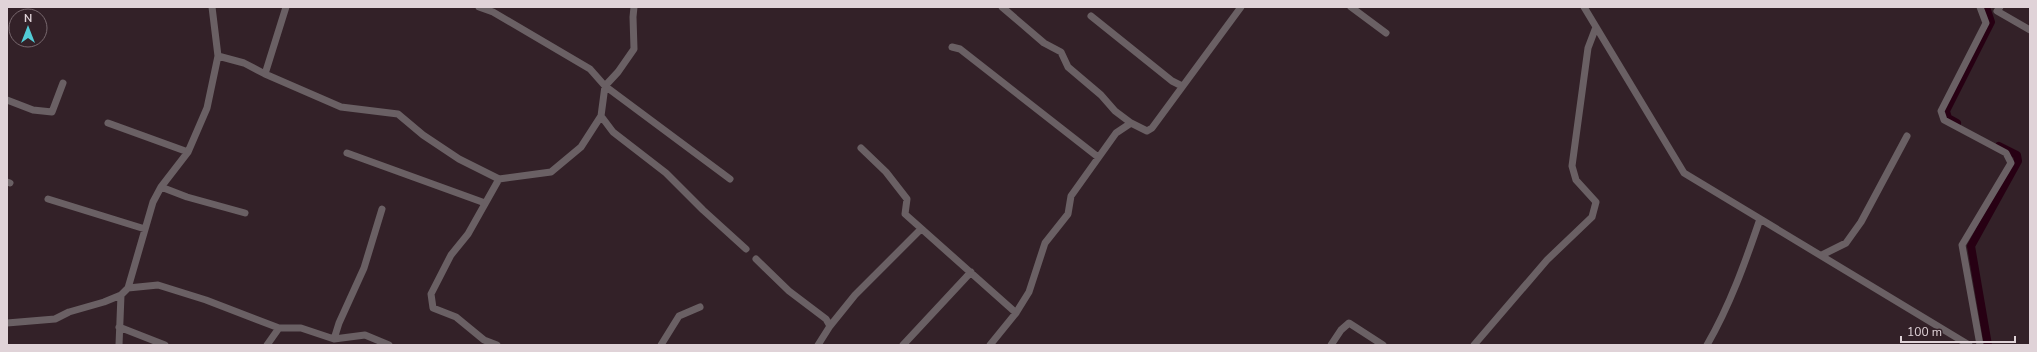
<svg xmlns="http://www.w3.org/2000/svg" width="2037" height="352" viewBox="0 0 2037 352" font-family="'Nunito Sans',sans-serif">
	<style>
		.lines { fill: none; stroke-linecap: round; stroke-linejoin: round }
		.canal { stroke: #270013; stroke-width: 8 }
		.minor { stroke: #6a6064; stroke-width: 7 }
	</style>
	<rect width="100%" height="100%" fill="#332128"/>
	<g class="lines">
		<path class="canal" d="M 1957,123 L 1948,118 L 1946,111 L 1991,22 L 1986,7
			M 1988,345 L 1971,246 L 2018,161 L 2017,155 L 1999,146"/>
		<path class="minor" d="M 212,7 L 218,56
			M 479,7 L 493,12 L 590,69 L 605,86 L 730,179
			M 1002,7 L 1044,43 L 1061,52 L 1068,67 L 1101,95 L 1115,111 L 1131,123
			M 1351,7 L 1386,33
			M 1584,7 L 1684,173 L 1969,345
			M 2000,7 L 1997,11 L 2030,30
			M 1091,16 L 1172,81 L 1182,86
			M 952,47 L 960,49 L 1098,157
			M 265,74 L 341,107 L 398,114 L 423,135 L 459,159 L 499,179
			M 7,100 L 33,110 L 52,112 L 63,83
			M 601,116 L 613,132 L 666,173 L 703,210 L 746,249
			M 108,123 L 188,152
			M 861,148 L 886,172 L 907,199 L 905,214 L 1016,313
			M 347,153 L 485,203
			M 7,182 L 10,183
			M 161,187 L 187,197 L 245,213
			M 48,199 L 145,229
			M 1822,255 L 1846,243 L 1861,222 L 1907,136
			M 756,259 L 789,291 L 826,319 L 830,326 L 818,345
			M 128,288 L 158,285 L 206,300 L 279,328 L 301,328 L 334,339 L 365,335 L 389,345
			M 7,323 L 55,319 L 69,312 L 104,302 L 121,295 L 128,288 L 153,202 L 161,187 L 188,152 L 207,108 L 218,56 L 244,63 L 265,74 L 286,7
			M 830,326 L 855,295 L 921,229
			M 119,327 L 165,345
			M 334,339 L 339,323 L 364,268 L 382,209
			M 119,345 L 121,295
			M 267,345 L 279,328
			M 497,345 L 484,340 L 456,317 L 433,308 L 431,294 L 451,255 L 468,234 L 499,179 L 551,172 L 581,147 L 601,116 L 605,86 L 618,72 L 634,49 L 633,17 L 634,7
			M 661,345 L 679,316 L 700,307
			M 903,345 L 971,272
			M 990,345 L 1016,313 L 1029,292 L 1045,243 L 1068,214 L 1071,196 L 1116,133 L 1131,123 L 1147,131 L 1152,128 L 1241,7
			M 1331,345 L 1341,330 L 1349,323 L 1383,345
			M 1474,345 L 1547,260 L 1592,217 L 1596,202 L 1576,180 L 1572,166 L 1588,48 L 1596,27
			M 1707,345 C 1730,305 1745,263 1760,219
			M 1980,345 L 1962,245 L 2011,163 L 2006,153 L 1944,120 L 1941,111 L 1986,23 L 1980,7"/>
	</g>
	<rect width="2037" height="352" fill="none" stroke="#e0d3d8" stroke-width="16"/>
	<g transform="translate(28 28)"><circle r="19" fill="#332128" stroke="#78686e"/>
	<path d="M0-3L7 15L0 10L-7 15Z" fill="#52ccd6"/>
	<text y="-6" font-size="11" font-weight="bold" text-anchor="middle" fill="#e0d3d8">N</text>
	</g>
	<path d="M1901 336v6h114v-6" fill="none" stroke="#e0d3d8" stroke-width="2"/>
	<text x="1907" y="336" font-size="12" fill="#e0d3d8" stroke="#332128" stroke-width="3" paint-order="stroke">100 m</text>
</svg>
